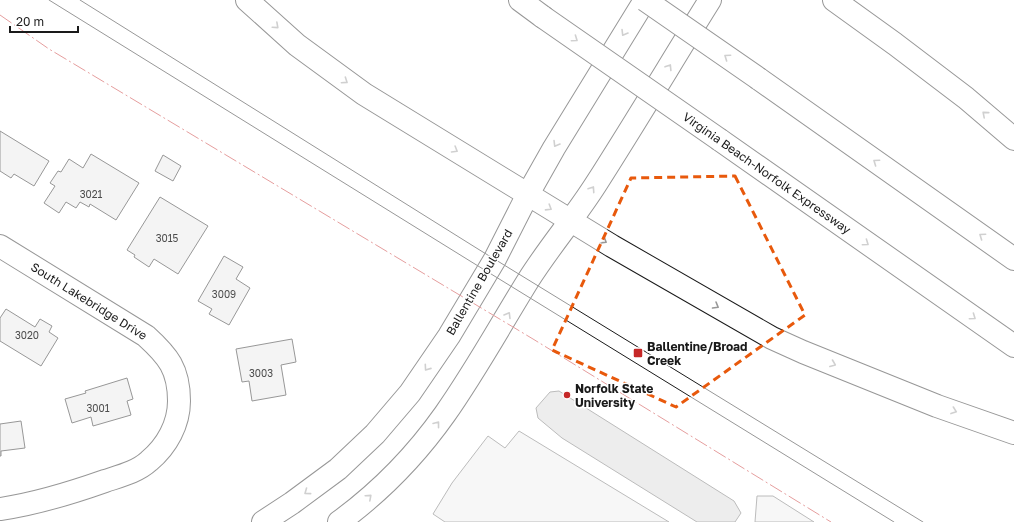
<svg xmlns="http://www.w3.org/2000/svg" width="1014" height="522" viewBox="0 0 1014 522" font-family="'Golos Text',sans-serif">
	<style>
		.built { fill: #ededed; stroke: #6a6a6a }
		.water { fill: #d7d7d7; stroke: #6a6a6a }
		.building { fill: #e6e6e6; stroke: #1a1a1a }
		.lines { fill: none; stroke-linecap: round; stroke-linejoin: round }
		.minor-casing { stroke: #1a1a1a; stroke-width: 24 }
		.major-casing { stroke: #1a1a1a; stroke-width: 24 }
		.highway-casing { stroke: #1a1a1a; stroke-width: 24 }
		.minor { stroke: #fff; stroke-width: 22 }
		.major { stroke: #fff; stroke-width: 22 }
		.highway { stroke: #fff; stroke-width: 22 }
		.tram { stroke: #1a1a1a; stroke-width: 1 }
		.highway-bridge-casing { stroke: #1a1a1a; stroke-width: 24; stroke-linecap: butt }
		.highway-bridge { stroke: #fff; stroke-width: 22 }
		.power { stroke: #c62828; stroke-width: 1; stroke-dasharray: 14 3 2 3; stroke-linecap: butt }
		.oneway { stroke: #989898 }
		.marked { fill: none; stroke: #e8590c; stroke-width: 3; stroke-dasharray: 8 5; stroke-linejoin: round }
		.poi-dot { fill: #c62828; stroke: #fff; stroke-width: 1.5 }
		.labels { text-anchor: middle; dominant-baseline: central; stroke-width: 3; stroke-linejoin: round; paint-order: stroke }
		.number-label { font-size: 10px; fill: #4d4d4d }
		.street-label { font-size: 12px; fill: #1a1a1a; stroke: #fff }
		.poi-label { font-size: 12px; font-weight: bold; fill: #1a1a1a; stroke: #fff; text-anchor: start }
	</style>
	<rect width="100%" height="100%" fill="#fff"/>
	<path class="built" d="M 519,431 L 669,522 L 445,522 L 433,514 L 452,483 L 488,436 L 505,448 Z
		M 757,496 L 773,496 L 814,522 L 755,522 Z"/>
	<path class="water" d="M 559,391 L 734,501 L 741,513 L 735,522 L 697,522 L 562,438 L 538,418 L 536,408 L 550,392 Z"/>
	<path class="building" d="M 0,131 L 49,161 L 34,186 L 14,174 L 11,178 L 0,171 Z
		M 91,154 L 139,183 L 116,220 L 90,204 L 89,207 L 80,202 L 76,208 L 66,202 L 59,213 L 44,203 L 55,186 L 50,183 L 58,171 L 61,172 L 69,159 L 83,168 Z
		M 163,155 L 181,166 L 173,181 L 155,171 Z
		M 160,197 L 208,226 L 178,274 L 154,259 L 149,267 L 134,257 L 135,255 L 127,250 Z
		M 224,256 L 243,267 L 236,279 L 250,288 L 229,325 L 209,314 L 212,309 L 198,301 Z
		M 6,309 L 35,327 L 40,319 L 52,326 L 49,332 L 58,338 L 41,366 L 0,341 L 0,318 Z
		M 292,339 L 296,362 L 281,365 L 286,395 L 252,401 L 249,381 L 242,382 L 236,349 Z
		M 127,378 L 133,399 L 127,401 L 131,415 L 93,426 L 91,417 L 72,423 L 65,399 L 86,393 L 85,391 Z
		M 21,421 L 25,448 L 1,451 L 1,456 L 0,456 L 0,424 Z"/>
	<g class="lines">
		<g class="minor-casing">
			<path id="minor" d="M 0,246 L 146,336 C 168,356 179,369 179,401 C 179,424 167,446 149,461 C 137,472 120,476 105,481 C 71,493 36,504 0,509"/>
		</g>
		<g class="major-casing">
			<path id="major" d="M 263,522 L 292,503 L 338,469 L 375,434 L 410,393 L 449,336 L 495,259 L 528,194 L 554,148 L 645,0
				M 339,522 C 380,492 416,455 445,414 C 476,370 501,324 529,279 C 550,246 575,217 596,184 C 635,123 672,61 710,0"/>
		</g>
		<g class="highway-casing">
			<path id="highway" d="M 247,0 L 297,45 L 364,94 L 612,246 L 772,338 L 803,352 L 937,406 L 1014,433
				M 520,0 L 543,17
				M 834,0 L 895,44 L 966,98 L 1014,139
				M 759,79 L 1014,259
				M 720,140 L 1014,346"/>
		</g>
		<use href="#minor" class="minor"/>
		<use href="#major" class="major"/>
		<use href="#highway" class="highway"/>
		<path class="tram" d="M 49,0 L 470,261 L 894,522
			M 80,0 L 478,249 L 923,522"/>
		<g class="highway-bridge-casing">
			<path id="highway-bridge" d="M 645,0 L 759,79
				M 543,17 L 720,140"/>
		</g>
		<use href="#highway-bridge" class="highway-bridge"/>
		<path class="power" d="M 0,15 L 49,49 L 533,339 L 831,522"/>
	</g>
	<defs><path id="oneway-chevron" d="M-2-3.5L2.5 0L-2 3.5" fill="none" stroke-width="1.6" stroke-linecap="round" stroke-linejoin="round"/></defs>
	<g class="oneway">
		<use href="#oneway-chevron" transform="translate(276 26) rotate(42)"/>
		<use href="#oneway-chevron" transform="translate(624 33) rotate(121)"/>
		<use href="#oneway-chevron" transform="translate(575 39) rotate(35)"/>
		<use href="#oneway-chevron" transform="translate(727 57) rotate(-145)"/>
		<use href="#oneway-chevron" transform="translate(669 67) rotate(-58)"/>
		<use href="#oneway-chevron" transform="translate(345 81) rotate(34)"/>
		<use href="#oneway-chevron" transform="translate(985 114) rotate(-139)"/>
		<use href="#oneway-chevron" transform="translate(556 144) rotate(121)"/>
		<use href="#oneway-chevron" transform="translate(455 150) rotate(31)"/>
		<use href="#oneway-chevron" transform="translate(876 162) rotate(-145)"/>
		<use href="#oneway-chevron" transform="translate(592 189) rotate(-56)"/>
		<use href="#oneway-chevron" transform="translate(549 208) rotate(32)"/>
		<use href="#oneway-chevron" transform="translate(982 236) rotate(-145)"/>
		<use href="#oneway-chevron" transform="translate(604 241) rotate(32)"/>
		<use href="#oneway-chevron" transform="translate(866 243) rotate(35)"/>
		<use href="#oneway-chevron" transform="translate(716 306) rotate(30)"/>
		<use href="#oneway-chevron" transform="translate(508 315) rotate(-59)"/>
		<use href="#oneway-chevron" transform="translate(973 317) rotate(35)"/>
		<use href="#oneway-chevron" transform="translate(833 364) rotate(22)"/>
		<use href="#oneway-chevron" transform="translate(427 368) rotate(125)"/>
		<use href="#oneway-chevron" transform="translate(954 411) rotate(20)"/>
		<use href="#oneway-chevron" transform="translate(437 424) rotate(-52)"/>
		<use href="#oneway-chevron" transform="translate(307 492) rotate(144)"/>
		<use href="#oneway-chevron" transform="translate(369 497) rotate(-42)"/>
	</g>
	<path d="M0 0H1014V522H0ZM 735,176 L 805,315 L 676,407 L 552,350 L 631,178 Z" fill="#fff" fill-opacity=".55" fill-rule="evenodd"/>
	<path class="marked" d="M 735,176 L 805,315 L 676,407 L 552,350 L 631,178 Z"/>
	<g class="poi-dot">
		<rect x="633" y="348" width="10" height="10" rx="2"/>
		<circle cx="567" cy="395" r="4"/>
	</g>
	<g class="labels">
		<g class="number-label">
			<text x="91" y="194">3021</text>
			<text x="167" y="238">3015</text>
			<text x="224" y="294">3009</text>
			<text x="27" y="335">3020</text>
			<text x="261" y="373">3003</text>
			<text x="98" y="408">3001</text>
		</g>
		<g class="street-label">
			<text transform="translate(767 173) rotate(35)">Virginia Beach-Norfolk Expressway</text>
			<text transform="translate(479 282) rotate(-60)">Ballentine Boulevard</text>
			<text transform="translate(89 301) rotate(32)">South Lakebridge Drive</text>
		</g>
		<g class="poi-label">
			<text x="647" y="346">Ballentine/Broad<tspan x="647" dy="14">Creek</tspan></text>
			<text x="575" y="388">Norfolk State<tspan x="575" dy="14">University</tspan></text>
		</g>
	</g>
	<path d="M10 26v6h68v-6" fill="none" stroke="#1a1a1a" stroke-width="2"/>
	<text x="16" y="26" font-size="12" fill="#1a1a1a" stroke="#ffffff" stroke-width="3" paint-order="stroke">20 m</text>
</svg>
